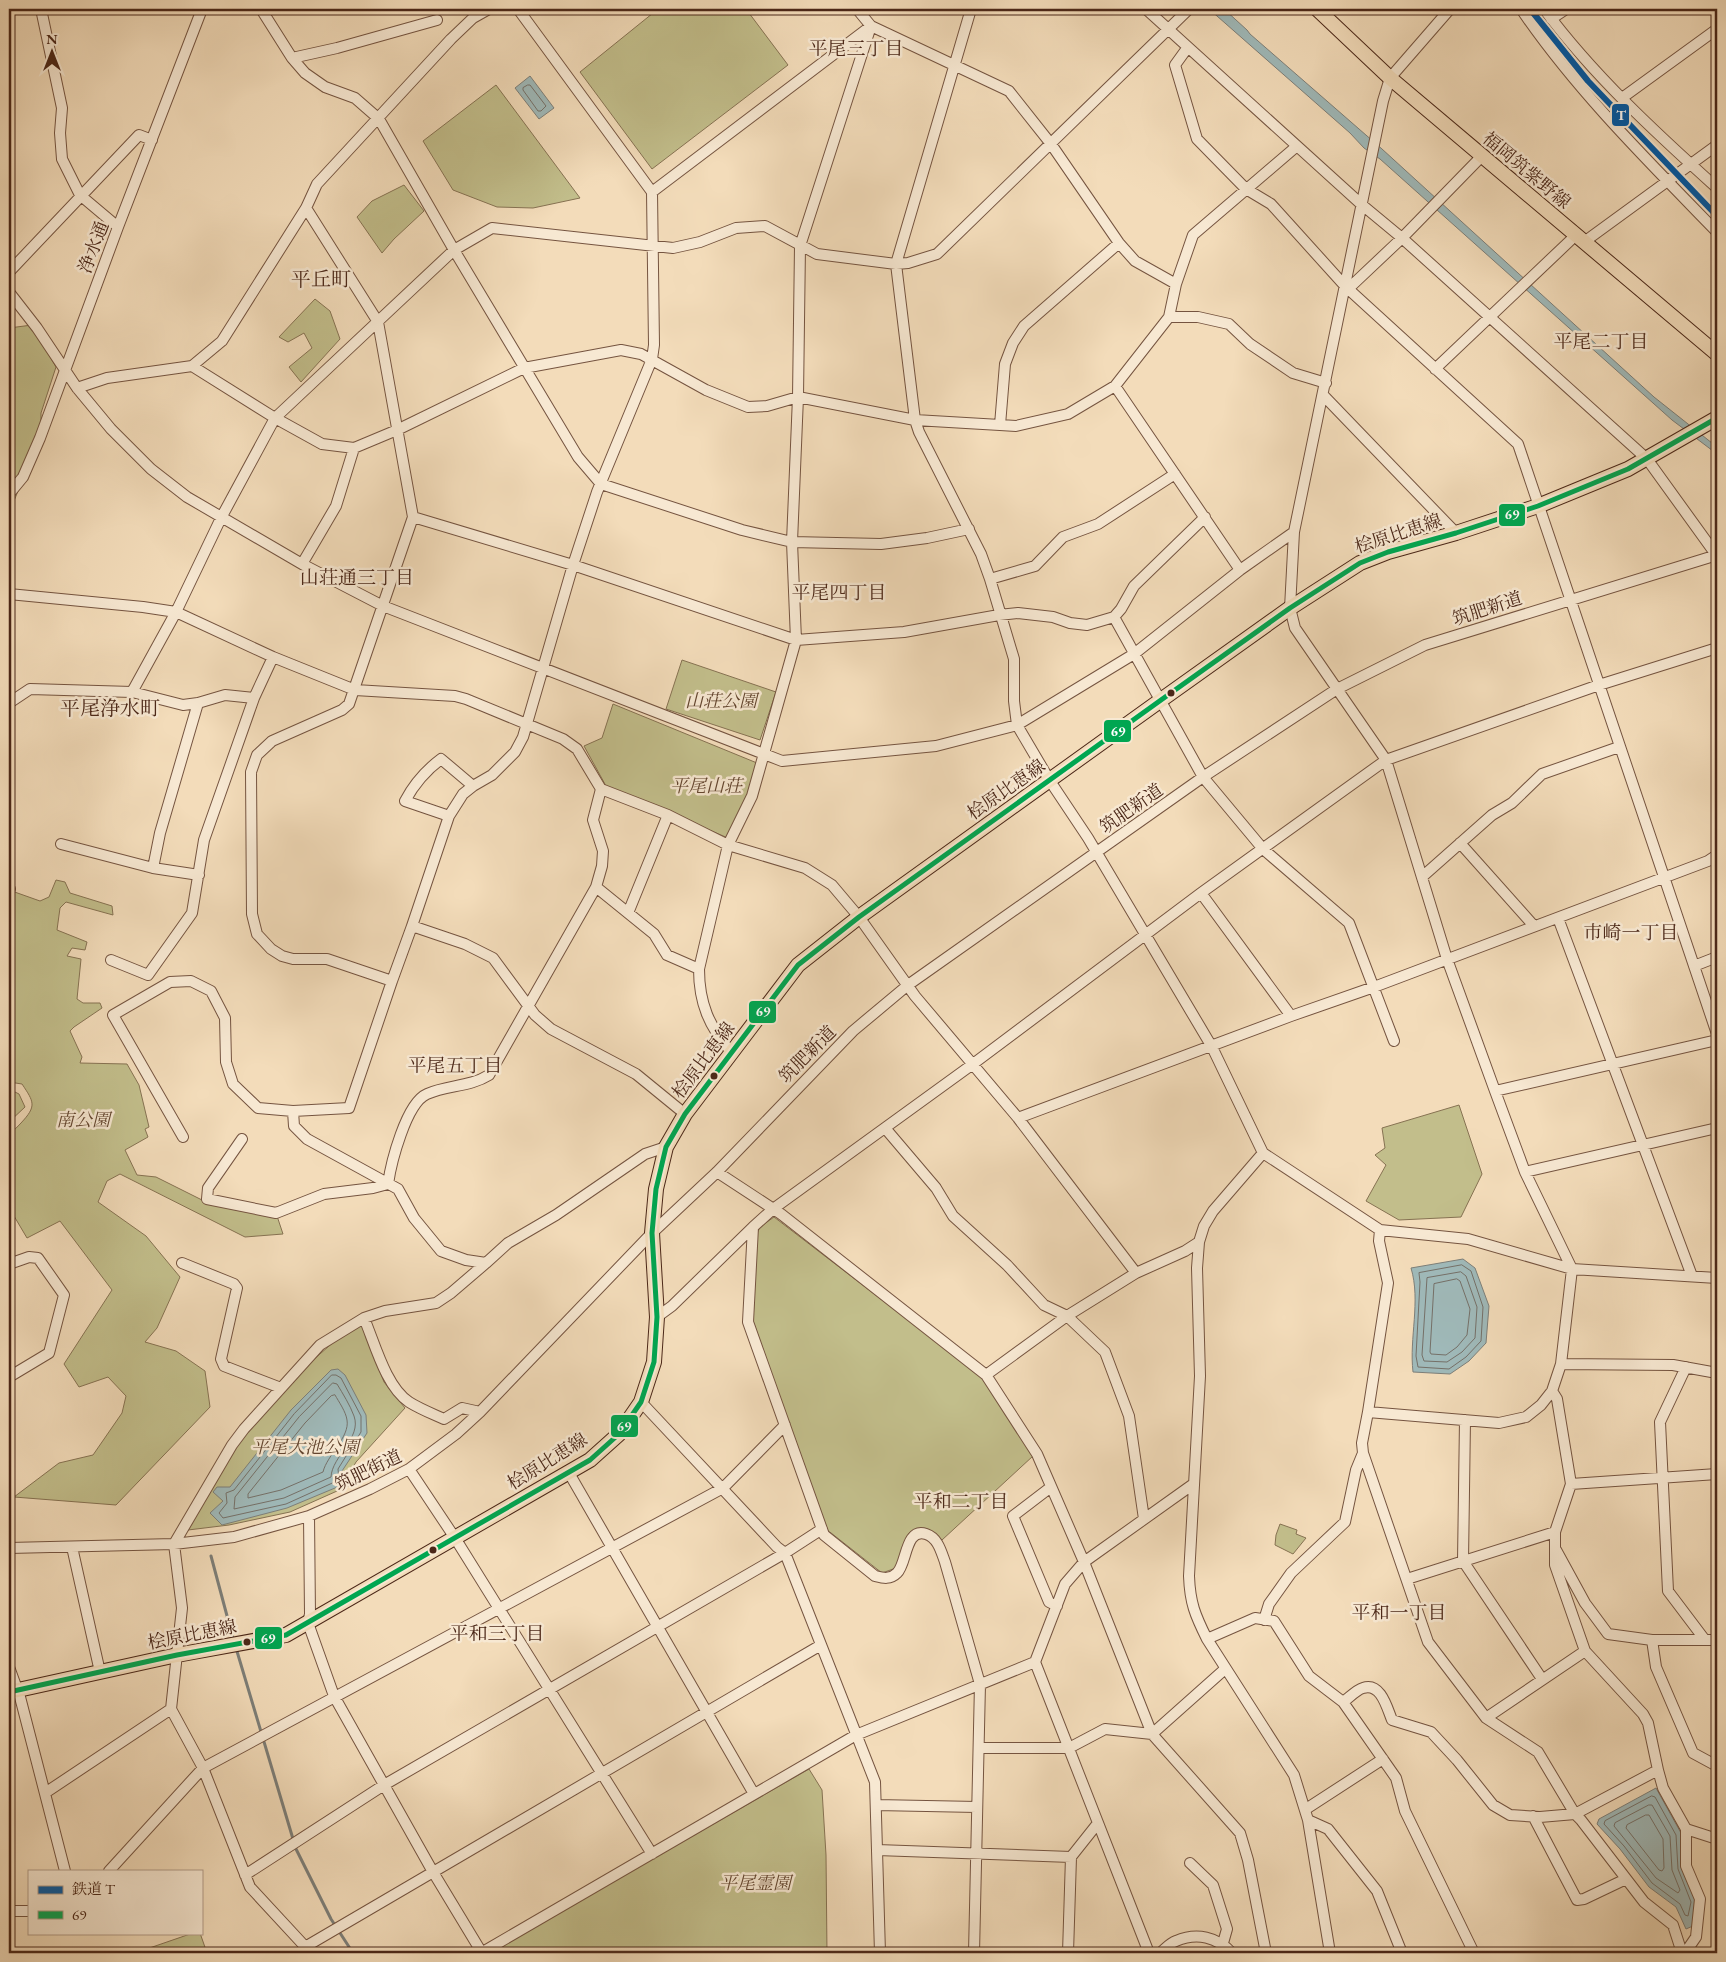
<svg xmlns="http://www.w3.org/2000/svg" width="1726" height="1962" viewBox="0 0 1726 1962" font-family="'EB Garamond','Noto Serif JP',serif">
	<style>
		.green { fill: #c2be8b; stroke: #867252 }
		.water { fill: #9fb9b9; stroke: #7d7f79 }
		.lines { fill: none; stroke-linecap: round; stroke-linejoin: round }
		.shore { stroke: #757068; stroke-width: 1 }
		.stream { stroke: #7d7f79; stroke-width: 3 }
		.minor-casing { stroke: #755440; stroke-width: 12 }
		.major-casing { stroke: #4b2718; stroke-width: 16 }
		.minor { stroke: #f7e8d2; stroke-width: 10 }
		.major { stroke: #f3dcba; stroke-width: 14 }
		.bus-1-casing { stroke: #f7e8d2; stroke-width: 9 }
		.bus-1 { stroke: #00a651; stroke-width: 5 }
		.rail-1-casing { stroke: #f7e8d2; stroke-width: 10 }
		.rail-1 { stroke: #0059a6; stroke-width: 6 }
		.bus-dot { fill: #4b2718; stroke: #f7e8d2; stroke-width: 2 }
		.labels { text-anchor: middle; dominant-baseline: central; stroke-width: 5; stroke-linejoin: round; paint-order: stroke }
		.street-label { font-size: 18px; fill: #4b2718; stroke: #f7e8d2 }
		.park-label { font-size: 18px; font-style: italic; fill: #63452f; stroke: #f7e8d2 }
		.neighbourhood-label { font-size: 19px; fill: #4b2718; stroke: #f7e8d2 }
		.quarter-label { font-size: 20px; fill: #4b2718; stroke: #f7e8d2 }
		.line-badge { stroke: #f7e8d2; stroke-width: 2 }
		.badge-label { font-size: 14px; text-anchor: middle; font-weight: bold; fill: #fff }
	</style>
	<rect width="100%" height="100%" fill="#f3dcba"/>
	<filter id="stains"><feTurbulence type="fractalNoise" baseFrequency=".004" numOctaves="4"/><feColorMatrix values="0 0 0 0 .2 0 0 0 0 .09 0 0 0 0 .02 0 0 0 .5 -.17"/></filter>
	<radialGradient id="worn" r=".72"><stop offset=".6" stop-color="#630" stop-opacity="0"/><stop offset="1" stop-color="#630" stop-opacity=".3"/></radialGradient>
	<path class="green" d="M 658,9 L 746,9 L 788,65 L 652,169 L 580,72 Z
		M 496,85 L 580,198 L 533,208 L 497,207 L 453,190 L 423,141 Z
		M 404,185 L 424,211 L 394,239 L 382,253 L 357,217 L 372,201 Z
		M 315,299 L 330,311 L 340,339 L 301,382 L 289,367 L 312,348 L 304,333 L 288,342 L 279,337 Z
		M 32,325 L 56,367 L 41,413 L 41,435 L 9,513 L 9,328 Z
		M 682,660 L 776,692 L 760,740 L 666,709 Z
		M 613,704 L 757,763 L 752,791 L 728,838 L 606,786 L 584,746 L 602,738 Z
		M 56,880 L 65,882 L 70,893 L 112,906 L 113,915 L 66,902 L 60,908 L 57,930 L 87,942 L 85,950 L 72,948 L 67,956 L 81,959 L 77,999 L 83,1003 L 100,1003 L 102,1008 L 74,1027 L 70,1031 L 82,1057 L 80,1063 L 127,1064 L 139,1085 L 149,1127 L 145,1129 L 148,1137 L 125,1150 L 137,1175 L 156,1177 L 206,1202 L 276,1213 L 283,1234 L 245,1237 L 120,1174 L 107,1181 L 98,1202 L 146,1236 L 180,1277 L 157,1328 L 145,1342 L 176,1351 L 205,1371 L 210,1407 L 116,1505 L 14,1497 L 59,1463 L 93,1455 L 122,1413 L 126,1396 L 108,1377 L 79,1387 L 64,1364 L 112,1290 L 60,1221 L 27,1238 L 14,1216 L 9,1216 L 9,1133 C 14,1131 17,1127 21,1123 C 37,1106 34,1102 22,1084 L 9,1082 L 9,890 L 40,901 L 49,897 Z
		M 9,1089 L 19,1094 L 25,1107 L 9,1122 Z
		M 1459,1105 L 1482,1174 L 1461,1217 L 1399,1220 L 1366,1201 L 1386,1165 L 1375,1155 L 1385,1148 L 1382,1128 Z
		M 774,1217 L 980,1375 L 1033,1456 L 942,1540 L 927,1529 L 909,1533 L 896,1568 L 882,1573 L 826,1529 L 753,1321 L 757,1233 L 760,1227 Z
		M 362,1324 L 384,1382 L 405,1408 L 356,1462 L 351,1471 L 355,1483 L 290,1512 L 229,1525 L 188,1530 L 237,1444 L 296,1375 L 337,1339 Z
		M 1280,1524 L 1297,1530 L 1296,1534 L 1306,1538 L 1293,1554 L 1275,1545 L 1276,1535 Z
		M 809,1769 L 822,1790 L 826,1855 L 827,1953 L 489,1953 Z
		M 193,1933 L 200,1933 L 207,1953 L 135,1953 Z"/>
	<path class="water" d="M 1209,9 L 1224,9 L 1247,30 L 1250,34 L 1382,149 L 1654,397 L 1717,447 L 1717,454 L 1672,420 L 1380,159 L 1364,148 L 1350,133 Z
		M 530,76 L 554,108 L 539,119 L 515,88 Z
		M 1463,1259 L 1475,1268 L 1489,1306 L 1486,1343 L 1469,1361 L 1450,1374 L 1413,1372 C 1409,1338 1421,1301 1411,1268 Z
		M 338,1369 L 345,1375 L 366,1415 L 367,1433 L 342,1471 L 347,1483 L 287,1508 L 222,1525 L 210,1513 L 223,1501 L 213,1492 L 217,1487 L 230,1487 L 291,1410 L 331,1370 Z
		M 1656,1788 L 1681,1833 L 1697,1901 L 1693,1926 L 1686,1929 L 1676,1907 L 1649,1887 L 1620,1849 L 1597,1824 L 1599,1819 Z"/>
	<g class="lines">
		<path class="shore" d="M 528,85 L 530,85 L 546,106 L 541,111 L 538,111 L 523,90 L 523,88 Z
			M 1462,1265 L 1471,1271 L 1483,1307 L 1481,1341 L 1466,1357 L 1449,1369 L 1418,1367 L 1416,1356 L 1420,1282 L 1419,1273 Z
			M 1461,1272 L 1466,1276 L 1477,1307 L 1475,1338 L 1462,1352 L 1447,1362 L 1424,1361 L 1422,1355 L 1427,1278 Z
			M 1457,1279 L 1460,1281 L 1470,1309 L 1467,1335 L 1457,1347 L 1446,1355 L 1431,1354 L 1430,1352 L 1434,1284 Z
			M 332,1375 L 336,1375 L 341,1378 L 361,1416 L 361,1432 L 338,1469 L 339,1480 L 286,1504 L 223,1518 L 219,1513 L 227,1503 L 226,1493 L 234,1490 L 294,1414 Z
			M 333,1383 L 337,1384 C 343,1394 350,1405 354,1416 C 362,1438 332,1456 331,1477 L 284,1498 L 234,1509 L 235,1497 L 299,1417 Z
			M 335,1395 C 339,1402 346,1412 347,1420 C 350,1437 327,1455 323,1472 L 281,1490 L 248,1498 L 248,1494 L 305,1423 L 331,1396 Z
			M 1652,1796 L 1655,1797 L 1676,1835 L 1678,1869 L 1691,1902 L 1688,1916 L 1685,1915 L 1680,1904 L 1652,1883 L 1624,1846 L 1604,1824 L 1605,1821 Z
			M 1649,1805 L 1652,1805 L 1670,1836 L 1672,1870 L 1680,1890 L 1678,1893 L 1656,1878 L 1614,1826 L 1615,1823 Z
			M 1646,1815 L 1649,1815 L 1663,1839 L 1664,1868 L 1662,1871 L 1659,1870 L 1626,1828 L 1627,1825 Z"/>
		<path class="stream" d="M 211,1556 L 234,1642
			M 236,1648 L 296,1849 L 331,1919 L 353,1953"/>
		<g class="minor-casing">
			<path id="minor" d="M 41,9 L 62,108 L 60,133 L 62,159 L 80,195 L 118,227
				M 261,9 L 292,58 L 305,73 L 325,87 L 355,98 L 379,119 L 454,250 L 578,457 L 601,484 L 742,530 L 792,542 L 881,544 L 927,538 L 969,529
				M 489,9 L 473,18 L 451,39 L 317,184 L 306,208 L 378,322 L 413,517 L 573,565 L 796,640 L 904,632 L 999,615 L 1018,613 L 1053,617 L 1070,623 L 1087,625 L 1114,617 L 1121,609 L 1134,586 L 1205,517
				M 857,9 L 871,26 L 1009,91 L 1051,144 L 1119,243 L 1135,261 L 1176,284
				M 971,9 L 896,264 L 915,420 L 919,432 L 981,554 L 990,579 L 1014,659 L 1014,701 L 1017,725 L 1050,781 L 1088,838 L 1212,1047 L 1263,1153 L 1380,1230 L 1468,1239 L 1572,1269 L 1717,1278
				M 1146,9 L 1361,204 L 1402,238 L 1647,459 L 1717,556
				M 1521,9 C 1576,90 1649,162 1717,232
				M 1544,9 C 1593,75 1656,133 1717,188
				M 1551,19 L 1566,9
				M 1188,47 L 1175,65 L 1197,139 L 1246,189 L 1271,204 L 1345,286 L 1518,444 L 1717,1034
				M 292,58 L 337,48 L 437,20
				M 1622,98 L 1717,29
				M 652,192 L 871,26
				M 1584,242 L 1717,145
				M 9,272 L 139,135 L 152,140
				M 1348,289 L 1402,238 L 1481,157
				M 9,292 L 37,328 L 77,388 L 111,429 L 151,469 L 187,497 L 302,564 L 383,606 L 782,761 L 936,746 L 1017,725 L 1134,654 L 1240,570 L 1294,532
				M 1169,317 L 1198,317 L 1229,324 L 1250,344 L 1293,373 L 1326,383
				M 192,366 L 275,418 L 322,444 L 354,448 L 397,430 L 524,368 L 621,350 L 641,354 L 706,390 L 748,407 L 767,406 L 798,397 L 915,420 L 1000,425 L 1005,364 L 1013,343 L 1024,326 L 1119,243
				M 1435,369 L 1576,235
				M 1115,386 L 1240,570
				M 77,388 L 107,378 L 192,366 L 222,341 L 306,208
				M 1323,395 L 1456,533
				M 1000,425 L 1016,426 L 1068,414 L 1115,386 L 1169,317 L 1176,284 L 1193,235 L 1297,146
				M 9,494 L 23,477 L 40,438 L 118,227 L 202,9
				M 302,564 L 336,506 L 354,448
				M 990,579 L 1035,566 L 1063,537 L 1098,524 L 1175,474
				M 9,594 L 143,607 L 176,612 L 273,657 L 355,690 L 455,696 L 466,699 L 563,739 L 577,749 L 601,789 L 668,815 L 728,845 L 805,868 L 832,885 L 859,917 L 915,996 L 1018,1118 L 1136,1273
				M 1114,617 L 1203,777 L 1263,849 L 1349,923 L 1394,1041
				M 132,692 L 176,612 L 221,518 L 275,418 L 454,250 L 492,228 L 673,248 L 700,242 L 736,228 L 765,226 L 817,254 L 896,264 L 908,263 L 937,254 L 1189,9
				M 9,703 L 30,689 L 132,692 L 183,705 L 198,703 L 225,695 L 254,698 L 273,657
				M 601,789 L 593,820 L 603,851 L 602,866 L 596,887 L 654,934 L 667,955 L 699,969
				M 449,816 L 405,801 C 414,784 425,771 441,759 L 473,786
				M 1460,843 L 1534,926
				M 61,844 L 153,868 L 199,875
				M 153,868 L 160,833 L 198,703
				M 1422,877 L 1492,815 L 1512,803 L 1542,774 L 1619,747
				M 9,888 L 10,889
				M 1201,893 L 1291,1016
				M 628,913 L 668,815
				M 1558,918 L 1692,1276
				M 412,926 L 449,816 L 463,794 L 473,786 L 492,775 L 515,752 L 523,737 L 573,565 L 597,492 L 652,359 L 654,345 L 652,192 L 518,9
				M 111,960 L 148,975 L 192,913 L 204,840 L 254,698
				M 1694,966 L 1717,957
				M 392,981 L 412,926 L 465,944 L 493,958 L 535,1015 L 551,1029 L 636,1074 L 685,1114
				M 732,1053 C 709,1027 699,1003 699,969 L 728,845 L 752,796 L 796,640 L 792,542 L 798,397 L 800,246 L 871,26
				M 1495,1091 L 1717,1040
				M 1018,1118 L 1291,1016 L 1374,987 L 1708,861 L 1717,855
				M 885,1128 L 936,1188 L 953,1216 L 1007,1265 L 1044,1305 L 1067,1316 L 1136,1273 L 1185,1251 L 1199,1242
				M 183,1137 L 113,1015 L 170,982 L 191,981 L 211,991 L 225,1018 L 226,1062 L 233,1084 L 258,1108 L 293,1111
				M 242,1139 L 208,1188 L 207,1199 L 276,1213 L 324,1194 L 373,1188 L 388,1184 C 391,1163 406,1103 427,1094 C 447,1085 470,1087 489,1075 L 596,887
				M 1263,1153 L 1213,1211 L 1204,1226 L 1199,1242 L 1197,1268 L 1200,1376 L 1189,1576 C 1190,1603 1195,1615 1207,1639 L 1294,1775 L 1308,1820 L 1330,1953
				M 717,1172 L 781,1214 L 986,1375 L 1037,1454 L 1084,1562 L 1152,1734 L 1240,1833 L 1248,1860 L 1266,1953
				M 1525,1172 L 1717,1128
				M 1380,1230 L 1379,1241 L 1388,1283 L 1368,1412 L 1499,1423 L 1526,1417 L 1541,1405 L 1552,1391 L 1561,1364 L 1572,1269 L 1525,1172 L 1495,1091 L 1447,959 L 1386,760 L 1295,628 L 1290,608 L 1294,532 L 1383,101 L 1390,78 L 1450,9
				M 182,1263 L 234,1284 L 237,1288 L 221,1359 L 224,1366 L 281,1388
				M 486,1263 L 508,1243 L 556,1215 L 645,1154 L 666,1147
				M 9,1264 L 29,1257 L 38,1258 L 64,1295 L 49,1353 L 9,1377
				M 657,1317 L 672,1306 L 753,1227
				M 364,1318 C 375,1344 386,1387 409,1402 C 420,1409 433,1414 444,1419 L 462,1408 L 480,1412
				M 1561,1364 L 1673,1365 L 1717,1373
				M 1686,1367 L 1660,1422 L 1668,1591 L 1705,1640
				M 986,1375 L 1067,1316 L 1105,1352 L 1129,1416 L 1144,1519
				M 641,1402 L 777,1547 L 785,1553 L 875,1782 L 880,1953
				M 1368,1412 L 1362,1443 L 1363,1453 L 1428,1642 L 1486,1718 L 1538,1752 L 1575,1814 L 1581,1820 L 1644,1902 L 1673,1925 L 1682,1953
				M 1465,1420 L 1463,1561 L 1542,1679
				M 409,1469 L 455,1538 L 652,1854
				M 569,1473 L 754,1794
				M 1571,1484 L 1717,1474
				M 1051,1487 L 1013,1516 L 1049,1602 L 1057,1606
				M 309,1516 L 310,1614 L 308,1623 L 334,1696 L 433,1872 L 482,1953
				M 72,1547 L 100,1672
				M 9,1548 L 174,1544 L 234,1537 L 309,1516 L 370,1489 L 409,1469 L 456,1434 L 480,1412 L 652,1233 L 717,1172 L 853,1031 L 908,985 L 1203,777 L 1337,689 L 1425,645 L 1717,555
				M 1556,1550 L 1585,1603 L 1608,1634 L 1652,1640 L 1656,1667 L 1693,1753 L 1717,1766
				M 1407,1579 L 1555,1532
				M 1264,1620 L 1269,1604 L 1291,1573 L 1345,1522 L 1356,1470 L 1363,1453
				M 1207,1639 L 1255,1618 L 1274,1621 L 1309,1676 L 1343,1702 L 1396,1778 L 1405,1811 L 1474,1953
				M 1652,1640 L 1717,1640
				M 1585,1651 L 1643,1714 L 1648,1723 L 1658,1770
				M 1035,1662 L 1149,1953
				M 9,1667 L 20,1697 L 65,1871
				M 1343,1702 C 1349,1698 1356,1690 1363,1688 C 1381,1682 1387,1708 1392,1720 L 1431,1732 L 1457,1760 L 1493,1805 L 1510,1815 L 1540,1817 L 1575,1814 L 1658,1770 L 1663,1788 L 1686,1829
				M 1486,1718 L 1585,1651 L 1555,1565 L 1555,1532 L 1571,1484 L 1557,1399 L 1552,1391
				M 979,1748 L 1069,1748 L 1105,1729 L 1152,1734 L 1225,1669
				M 45,1793 L 171,1709
				M 876,1805 L 977,1807
				M 1306,1809 L 1383,1759
				M 1533,1816 L 1577,1900 L 1584,1899 L 1626,1879
				M 1308,1820 L 1328,1829 L 1377,1891 L 1402,1953
				M 877,1850 L 1071,1857
				M 1190,1863 L 1213,1885 L 1227,1929 L 1223,1943
				M 109,1871 L 203,1768 L 723,1488 L 785,1425
				M 245,1875 L 384,1785 L 785,1553 L 822,1529
				M 9,1911 L 29,1911
				M 305,1947 L 821,1645
				M 311,1953 L 250,1887 L 203,1768 L 171,1709 L 182,1608 L 174,1544 L 232,1445 L 244,1429 L 320,1345 L 364,1318 L 385,1311 L 436,1303 L 451,1293 L 486,1263 L 466,1260 L 441,1251 L 414,1218 L 398,1189 L 307,1139 L 294,1126 L 293,1111 L 349,1108 L 392,981 L 327,959 L 293,959 L 282,956 L 271,949 L 257,934 L 252,914 L 251,772 L 257,755 L 272,741 L 342,710 L 349,704 L 413,517
				M 481,1953 L 856,1735 L 1035,1662 L 1065,1584 L 1084,1562 L 1192,1485
				M 974,1953 L 980,1684 L 945,1562 C 941,1551 938,1538 926,1534 C 905,1527 907,1564 897,1573 C 890,1580 883,1578 875,1576 L 824,1535 L 748,1322 L 753,1227 L 773,1209 L 973,1064 L 1201,893 L 1386,760 L 1599,685 L 1717,648
				M 1068,1953 L 1071,1857 L 1098,1823
				M 1160,1953 C 1165,1949 1170,1943 1176,1941 C 1197,1932 1217,1937 1232,1953
				M 1685,1953 L 1696,1937 L 1700,1899 L 1686,1866 L 1686,1829 L 1717,1839"/>
		</g>
		<g class="major-casing">
			<path id="major" d="M 1317,9 L 1390,78 L 1717,354
				M 9,1692 L 177,1655 L 286,1635 L 590,1460 L 619,1434 L 641,1402 L 654,1362 L 657,1317 L 652,1233 L 656,1189 L 666,1147 L 685,1114 L 798,965 L 859,917 L 1161,700 L 1290,608 L 1360,563 L 1388,552 L 1456,533 L 1538,506 L 1628,469 L 1717,418"/>
		</g>
		<use href="#minor" class="minor"/>
		<use href="#major" class="major"/>
		<g class="bus-1-casing">
			<path id="bus-1" d="M 9,1692 L 177,1655 L 286,1635 L 590,1460 L 619,1434 L 641,1402 L 654,1362 L 657,1317 L 652,1233 L 656,1189 L 666,1147 L 685,1114 L 798,965 L 859,917 L 1161,700 L 1290,608 L 1360,563 L 1388,552 L 1456,533 L 1538,506 L 1628,469 L 1717,418"/>
		</g>
		<use href="#bus-1" class="bus-1"/>
		<g class="rail-1-casing">
			<path id="rail-1" d="M 1530,9 L 1588,81 L 1717,216"/>
		</g>
		<use href="#rail-1" class="rail-1"/>
	</g>
	<g class="bus-dot">
		<circle cx="1171" cy="693" r="4.5"/>
		<circle cx="714" cy="1076" r="4.5"/>
		<circle cx="433" cy="1550" r="4.5"/>
		<circle cx="247" cy="1642" r="4.5"/>
	</g>
	<g class="labels">
		<g class="street-label">
			<text transform="translate(1527 170) rotate(40)">福岡筑紫野線</text>
			<text transform="translate(93 247) rotate(-69)">浄水通</text>
			<text transform="translate(1398 533) rotate(-18)">桧原比恵線</text>
			<text transform="translate(1487 608) rotate(-18)">筑肥新道</text>
			<text transform="translate(1006 789) rotate(-35)">桧原比恵線</text>
			<text transform="translate(1131 808) rotate(-35)">筑肥新道</text>
			<text transform="translate(807 1054) rotate(-45)">筑肥新道</text>
			<text transform="translate(703 1060) rotate(-53)">桧原比恵線</text>
			<text transform="translate(547 1461) rotate(-32)">桧原比恵線</text>
			<text transform="translate(368 1470) rotate(-26)">筑肥街道</text>
			<text transform="translate(192 1634) rotate(-11)">桧原比恵線</text>
		</g>
		<g class="park-label">
			<text x="721" y="700">山荘公園</text>
			<text x="706" y="785">平尾山荘</text>
			<text x="83" y="1119">南公園</text>
			<text x="305" y="1446">平尾大池公園</text>
			<text x="755" y="1882">平尾霊園</text>
		</g>
		<g class="neighbourhood-label">
			<text x="856" y="48">平尾三丁目</text>
			<text x="1601" y="341">平尾二丁目</text>
			<text x="357" y="577">山荘通三丁目</text>
			<text x="839" y="592">平尾四丁目</text>
			<text x="1631" y="932">市崎一丁目</text>
			<text x="455" y="1065">平尾五丁目</text>
			<text x="961" y="1501">平和二丁目</text>
			<text x="1399" y="1612">平和一丁目</text>
			<text x="497" y="1633">平和三丁目</text>
		</g>
		<g class="quarter-label">
			<text x="321" y="279">平丘町</text>
			<text x="110" y="708">平尾浄水町</text>
		</g>
	</g>
	<g class="line-badge">
		<rect x="1611" y="103" width="19" height="24" rx="5" fill="#0059a6"/>
		<rect x="1498" y="503" width="28" height="24" rx="5" fill="#00a651"/>
		<rect x="1103" y="719" width="29" height="24" rx="5" fill="#00a651"/>
		<rect x="748" y="1000" width="29" height="24" rx="5" fill="#00a651"/>
		<rect x="610" y="1414" width="29" height="24" rx="5" fill="#00a651"/>
		<rect x="254" y="1626" width="29" height="24" rx="5" fill="#00a651"/>
	</g>
	<g class="badge-label">
		<text x="1621" y="120">T</text>
		<text x="1512" y="519">69</text>
		<text x="1118" y="736">69</text>
		<text x="763" y="1016">69</text>
		<text x="624" y="1431">69</text>
		<text x="268" y="1643">69</text>
	</g>
	<rect width="1726" height="1962" fill="none" stroke="#f3dcba" stroke-width="30"/>
	<rect x="10" y="10" width="1706" height="1942" fill="none" stroke="#4b2718" stroke-width="2.5"/>
	<rect x="15" y="15" width="1696" height="1932" fill="none" stroke="#4b2718"/>
	<rect x="28" y="1870" width="175" height="65" fill="#f7e8d2" stroke="#b29b88"/>
	<rect x="38" y="1886" width="25" height="8" fill="#0059a6" stroke="#b29b88"/>
	<text x="72" y="1894" font-size="15" fill="#4b2718">鉄道 T</text>
	<rect x="38" y="1911" width="25" height="8" fill="#00a651" stroke="#b29b88"/>
	<text x="72" y="1920" font-size="15" fill="#4b2718">69</text>
	<g transform="translate(52 52)" stroke="#f7e8d2" stroke-width="4" paint-order="stroke">
	<path d="M0-4L9 19L0 12L-9 19Z" fill="#4b2718"/>
	<text y="-8" font-size="14" font-weight="bold" text-anchor="middle" fill="#4b2718">N</text>
	</g>
	<rect width="100%" height="100%" filter="url(#stains)"/>
	<rect width="100%" height="100%" fill="url(#worn)"/>
</svg>
